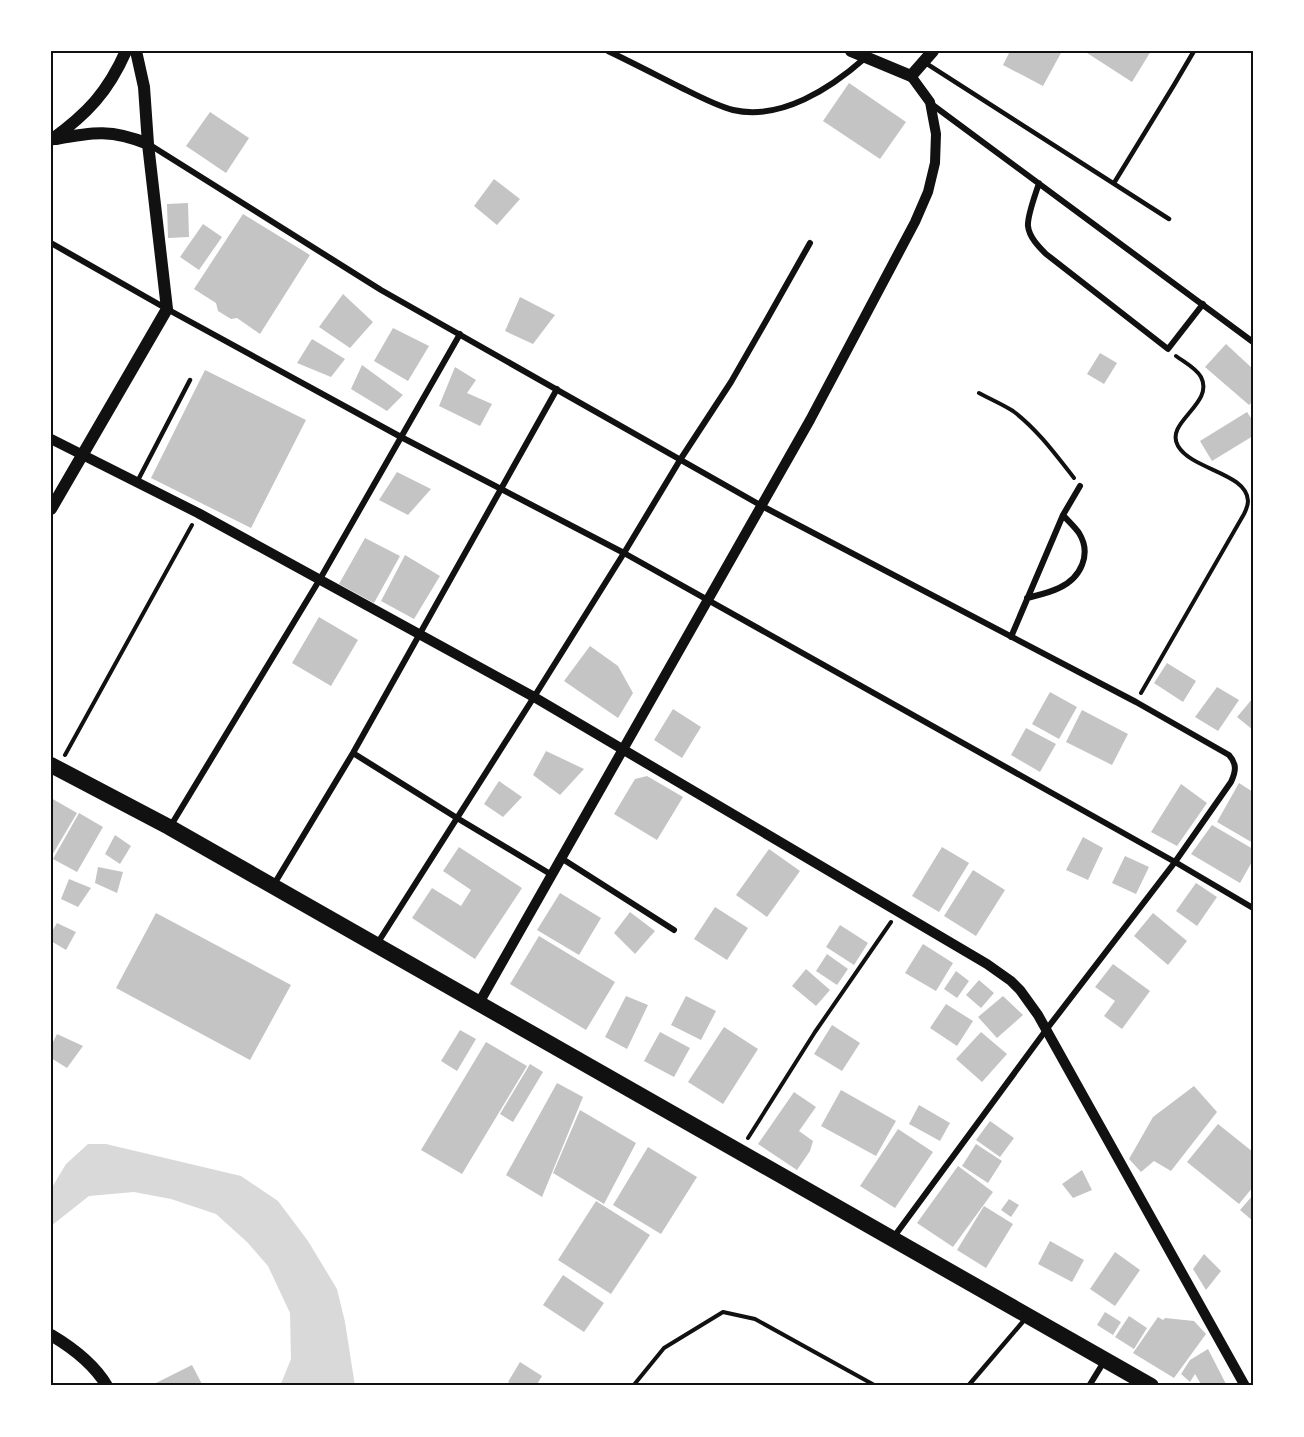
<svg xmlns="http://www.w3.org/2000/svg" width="1304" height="1437" viewBox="0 0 1304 1437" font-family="'Exo 2',sans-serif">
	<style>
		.water { fill: #d9d9d9 }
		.building { fill: #c4c4c4 }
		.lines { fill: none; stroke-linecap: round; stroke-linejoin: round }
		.path { stroke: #111; stroke-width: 4 }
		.service { stroke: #111; stroke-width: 4.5 }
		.minor { stroke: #111; stroke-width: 6 }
		.tertiary { stroke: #111; stroke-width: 10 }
		.secondary { stroke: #111; stroke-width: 12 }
		.trunk { stroke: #111; stroke-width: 16 }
		.neatline { fill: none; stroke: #111; stroke-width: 2 }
	</style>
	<rect width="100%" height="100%" fill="#fff"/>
	<path class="water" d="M 88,1144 L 106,1144 L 241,1176 L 278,1201 L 308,1241 L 337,1289 L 345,1322 L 355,1386 L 280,1386 L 291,1359 L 290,1313 L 268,1266 L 247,1242 L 216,1214 L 171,1199 L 134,1192 L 89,1196 L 51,1226 L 51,1189 L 66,1164 Z"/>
	<path class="building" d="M 1010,51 L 1062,51 L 1043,86 L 1003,65 Z
		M 1084,51 L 1151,51 L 1132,82 Z
		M 849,83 L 906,122 L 880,159 L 823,121 Z
		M 210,112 L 249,138 L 226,173 L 186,146 Z
		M 494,179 L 520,199 L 497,225 L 474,206 Z
		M 188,203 L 189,237 L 168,238 L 167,204 Z
		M 243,214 L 310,255 L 260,334 L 237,318 L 231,319 L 218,311 L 216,303 L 194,289 Z
		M 203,224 L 222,237 L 199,270 L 180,257 Z
		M 343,294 L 373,322 L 350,348 L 319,327 Z
		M 520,297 L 555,315 L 533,344 L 505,331 Z
		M 393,328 L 429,346 L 408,381 L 374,361 Z
		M 312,339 L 345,359 L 331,377 L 297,363 Z
		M 1226,344 L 1253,369 L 1253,401 L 1249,405 L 1205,367 Z
		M 1100,353 L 1117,363 L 1104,384 L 1087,374 Z
		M 362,365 L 403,395 L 387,411 L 351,389 Z
		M 455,367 L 476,380 L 467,393 L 492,404 L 480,426 L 439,406 Z
		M 205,370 L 306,420 L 251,528 L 151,478 Z
		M 1247,412 L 1253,421 L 1253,436 L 1212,461 L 1200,441 Z
		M 397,472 L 431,489 L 408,515 L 379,500 Z
		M 365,538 L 400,556 L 374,603 L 339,584 Z
		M 405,555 L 440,576 L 414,619 L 381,601 Z
		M 319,617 L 358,640 L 331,686 L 292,663 Z
		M 590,646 L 618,666 L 633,693 L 618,718 L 564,681 Z
		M 1167,663 L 1196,681 L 1183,702 L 1154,683 Z
		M 1217,687 L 1239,700 L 1218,731 L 1195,717 Z
		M 1050,692 L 1077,707 L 1059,739 L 1032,724 Z
		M 1253,698 L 1253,730 L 1237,717 Z
		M 673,709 L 701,727 L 682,758 L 654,740 Z
		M 1082,710 L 1128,734 L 1112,765 L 1066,742 Z
		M 1026,728 L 1056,744 L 1040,772 L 1011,755 Z
		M 546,751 L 584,769 L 560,795 L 533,775 Z
		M 647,776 L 683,797 L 657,840 L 614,814 L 635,779 Z
		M 499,781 L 522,797 L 503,817 L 484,804 Z
		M 1239,783 L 1253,792 L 1253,843 L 1217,822 Z
		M 1181,784 L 1207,803 L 1177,846 L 1151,832 Z
		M 51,798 L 77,813 L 51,857 Z
		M 79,813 L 103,827 L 77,872 L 53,859 Z
		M 1212,825 L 1253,849 L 1253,860 L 1240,883 L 1191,854 Z
		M 115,835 L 131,846 L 120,864 L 105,854 Z
		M 1083,837 L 1103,848 L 1088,880 L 1066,870 Z
		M 459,847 L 522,888 L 475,959 L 412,918 L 432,888 L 461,906 L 471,890 L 443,871 Z
		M 942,847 L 969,863 L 939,912 L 912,896 Z
		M 769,849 L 800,871 L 767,917 L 736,895 Z
		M 1125,856 L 1149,867 L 1136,894 L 1112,883 Z
		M 98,867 L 123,872 L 117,893 L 95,883 Z
		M 973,870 L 1005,890 L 976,936 L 944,916 Z
		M 69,879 L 91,888 L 78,907 L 61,899 Z
		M 1196,883 L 1217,897 L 1197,926 L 1176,911 Z
		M 560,893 L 601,918 L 579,955 L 537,930 Z
		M 715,907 L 748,928 L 727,960 L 694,939 Z
		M 630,912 L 655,931 L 635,954 L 614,933 Z
		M 156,913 L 291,985 L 250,1060 L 116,988 Z
		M 1153,913 L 1187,941 L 1168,965 L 1134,936 Z
		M 57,923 L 76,932 L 66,950 L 51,941 L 51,933 Z
		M 840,925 L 868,943 L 854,965 L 826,947 Z
		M 539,936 L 615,982 L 586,1030 L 510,984 Z
		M 923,944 L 953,963 L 936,991 L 905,973 Z
		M 827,954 L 848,969 L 837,985 L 816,971 Z
		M 1113,964 L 1150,991 L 1122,1029 L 1104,1016 L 1115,1001 L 1095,987 Z
		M 806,969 L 830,990 L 816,1006 L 792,986 Z
		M 956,971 L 969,981 L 957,998 L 944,989 Z
		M 979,980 L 994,993 L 981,1008 L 966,995 Z
		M 626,996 L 648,1005 L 627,1049 L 605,1037 Z
		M 686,996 L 716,1011 L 701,1040 L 671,1025 Z
		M 1003,996 L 1023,1015 L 997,1038 L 978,1017 Z
		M 946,1004 L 973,1021 L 957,1046 L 930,1028 Z
		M 832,1025 L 860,1043 L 842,1071 L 814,1054 Z
		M 724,1027 L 758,1049 L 723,1104 L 688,1082 Z
		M 460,1030 L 476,1039 L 457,1071 L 441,1061 Z
		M 660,1032 L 690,1048 L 674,1077 L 644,1061 Z
		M 981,1032 L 1007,1054 L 982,1082 L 956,1059 Z
		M 57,1034 L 83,1046 L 67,1068 L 51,1058 L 51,1046 Z
		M 486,1042 L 527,1066 L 462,1174 L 421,1150 Z
		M 530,1064 L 543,1072 L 513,1122 L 500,1114 Z
		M 557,1083 L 583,1097 L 542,1197 L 506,1175 Z
		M 1194,1086 L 1217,1112 L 1171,1171 L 1154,1161 L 1141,1172 L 1129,1159 L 1153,1117 Z
		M 841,1090 L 896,1121 L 876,1156 L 821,1126 Z
		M 794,1092 L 816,1107 L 799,1131 L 813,1141 L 810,1151 L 797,1170 L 758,1144 Z
		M 919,1105 L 950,1123 L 940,1141 L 909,1124 Z
		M 580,1110 L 636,1143 L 604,1204 L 553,1173 Z
		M 990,1121 L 1014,1138 L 1000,1157 L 976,1140 Z
		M 1218,1124 L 1253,1152 L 1253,1187 L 1239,1204 L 1187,1162 Z
		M 898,1129 L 933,1152 L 895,1208 L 860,1186 Z
		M 976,1144 L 1002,1161 L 988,1183 L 962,1166 Z
		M 648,1147 L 697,1177 L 661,1234 L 613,1205 Z
		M 958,1166 L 993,1192 L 953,1247 L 917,1223 Z
		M 1082,1170 L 1092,1190 L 1073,1198 L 1062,1184 Z
		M 1253,1195 L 1253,1221 L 1240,1210 Z
		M 1009,1199 L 1019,1205 L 1011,1217 L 1001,1210 Z
		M 596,1201 L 650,1235 L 611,1294 L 558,1260 Z
		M 984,1206 L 1013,1224 L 986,1268 L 957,1250 Z
		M 1050,1241 L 1084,1260 L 1072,1282 L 1038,1264 Z
		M 1115,1252 L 1140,1270 L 1115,1306 L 1090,1289 Z
		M 1204,1254 L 1221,1271 L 1206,1290 L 1193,1269 Z
		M 563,1275 L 604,1303 L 584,1332 L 543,1305 Z
		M 1105,1312 L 1121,1322 L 1113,1335 L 1097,1325 Z
		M 1129,1316 L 1147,1328 L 1134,1349 L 1115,1337 Z
		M 1158,1317 L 1163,1320 L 1165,1318 L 1194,1321 L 1206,1334 L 1174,1378 L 1133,1353 Z
		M 1208,1349 L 1226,1384 L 1222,1386 L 1202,1386 L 1195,1374 L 1190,1382 L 1181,1374 L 1190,1360 Z
		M 520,1362 L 542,1376 L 536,1386 L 515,1386 L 508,1382 Z
		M 192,1365 L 203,1386 L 150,1386 Z"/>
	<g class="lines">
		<path class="path" d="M 979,393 C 990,399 1002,404 1013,411 C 1037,429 1056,455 1074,478
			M 1141,693 L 1244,514 C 1246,510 1248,505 1248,501 C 1247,473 1192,470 1178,446 C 1164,422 1215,404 1201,377 C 1196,368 1184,362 1176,356
			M 65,755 L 192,525
			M 748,1138 L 815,1032 L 891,922
			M 633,1386 L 664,1348 L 723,1312 L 755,1319 L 876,1386"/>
		<path class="service" d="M 924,62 L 1169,219
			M 1114,183 L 1174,85 L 1194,51
			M 137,482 L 190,380
			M 968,1386 L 1026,1318"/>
		<path class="minor" d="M 608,51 C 633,63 658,76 682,88 C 698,96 717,106 733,110 C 781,121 831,88 865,58
			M 930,103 L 1253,342
			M 150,145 L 381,290 L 762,506 L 1136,702 L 1229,755 C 1237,764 1236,771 1231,782 L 1175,862 L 1046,1030 L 893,1238
			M 1039,183 C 1036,193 1027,216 1028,226 C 1029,237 1039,247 1046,254 L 1168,349 L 1203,304
			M 51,243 L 167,309 L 401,437 L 624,553 L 1175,862 L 1253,908
			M 1027,598 C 1038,595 1049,593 1059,588 C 1081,578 1092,554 1079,533 C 1074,526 1068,521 1063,515
			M 1011,637 L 1063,515 L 1080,486
			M 353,753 L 457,818 L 552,875
			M 170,827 L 320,579 L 460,334
			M 561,858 L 674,930
			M 273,886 L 353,753 L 557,389
			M 377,944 L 534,697 L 624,553 L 680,460 L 731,382 L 766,321 L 810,243
			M 1089,1386 L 1105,1360"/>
		<path class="tertiary" d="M 51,439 L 198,513 L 534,697 L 987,964 L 1011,981 L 1020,990 L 1038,1015 L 1245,1386
			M 479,1003 L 810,420 L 915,222 L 928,192 L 935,163 L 936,134 L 930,102 L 911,76"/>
		<path class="secondary" d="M 851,51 L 911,76 L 933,51
			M 56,139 C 93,132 112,129 148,144
			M 51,140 C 87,114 108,92 126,51
			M 51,509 L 167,309 L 148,144 L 144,87 L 136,51
			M 51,1335 C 73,1348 94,1364 107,1386"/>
		<path class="trunk" d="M 51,765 L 169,827 L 1151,1386"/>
	</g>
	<rect width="1304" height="1437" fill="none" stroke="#ffffff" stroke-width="105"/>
	<rect x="52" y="52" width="1200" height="1332" class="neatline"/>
</svg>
